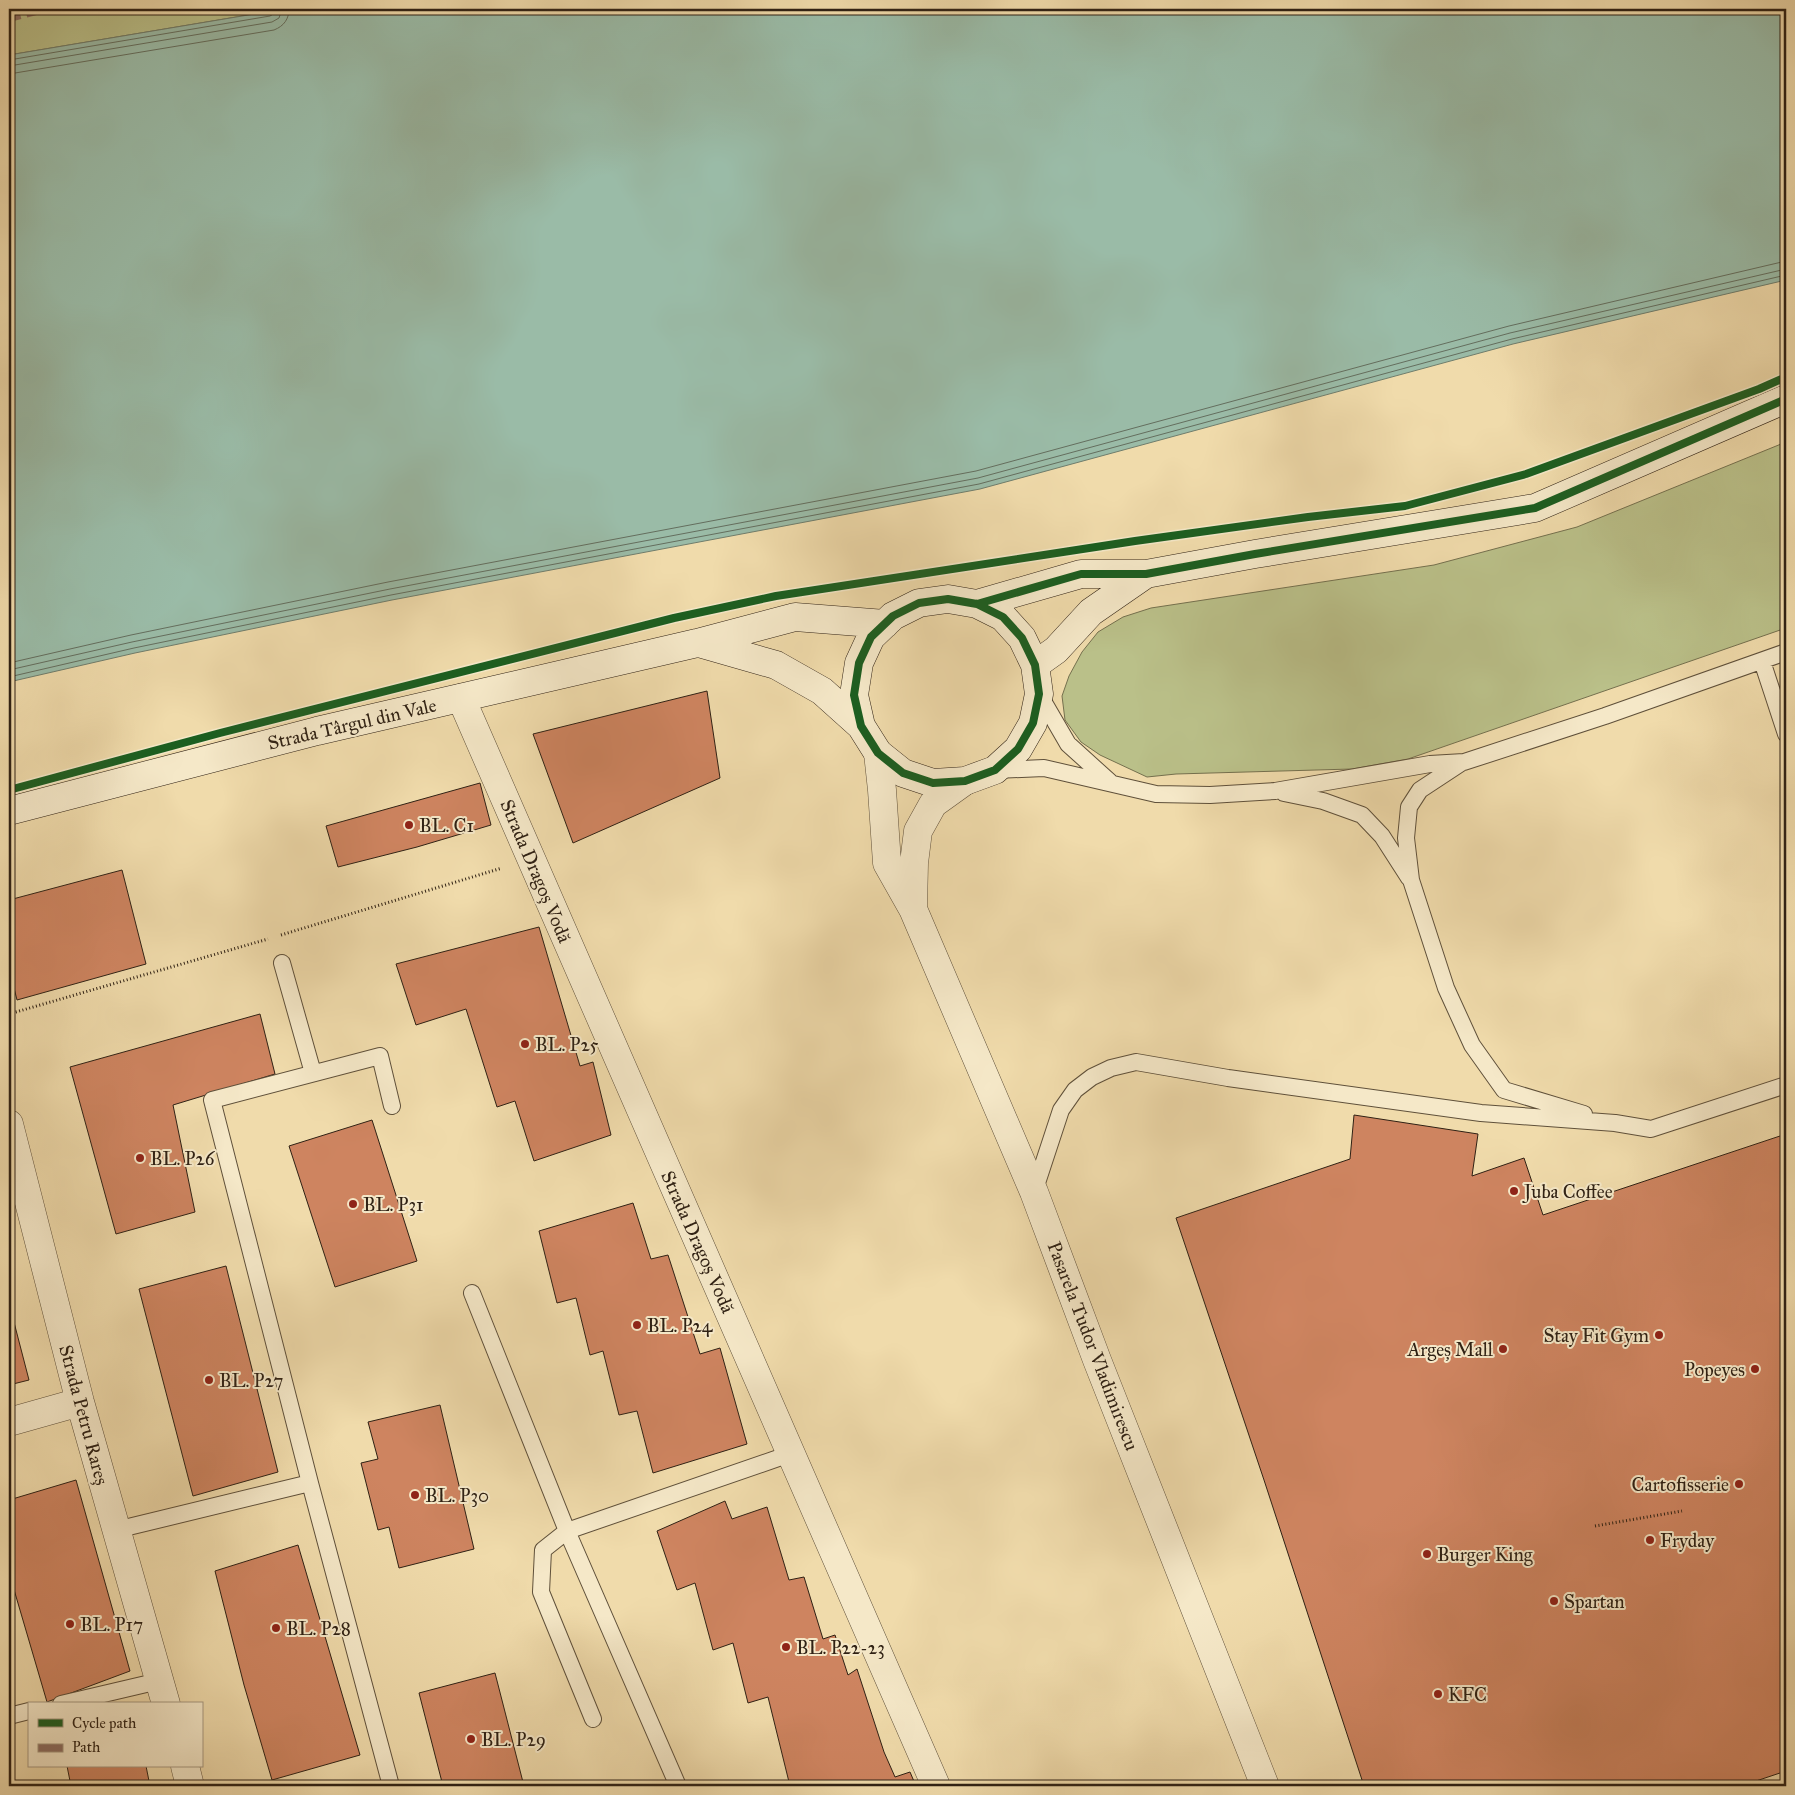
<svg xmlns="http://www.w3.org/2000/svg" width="1795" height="1795" viewBox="0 0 1795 1795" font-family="'IM FELL Great Primer',serif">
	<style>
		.green { fill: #bac089; stroke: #74704e }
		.water { fill: #9abba7; stroke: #6f7d6c }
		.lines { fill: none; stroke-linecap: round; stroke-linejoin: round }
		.shore { stroke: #646e5e; stroke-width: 1 }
		.building { fill: #ce8460; stroke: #2f2114 }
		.lane-casing { stroke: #5f503a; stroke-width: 18 }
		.street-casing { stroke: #5f503a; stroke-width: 29 }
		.secondary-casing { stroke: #2f2114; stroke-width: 29 }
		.path { stroke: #2f2114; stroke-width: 3; stroke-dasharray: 1 2.5; stroke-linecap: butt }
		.lane { stroke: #f5e8c8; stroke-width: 16 }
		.street { stroke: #f5e8c8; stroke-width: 28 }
		.secondary { stroke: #f5e8c8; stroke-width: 28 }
		.quiet { stroke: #8d6e63; stroke-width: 6; stroke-dasharray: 12 6; stroke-linecap: butt }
		.cycleway-casing { stroke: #f5e8c8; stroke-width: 11 }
		.cycleway { stroke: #1b5e20; stroke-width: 8 }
		.poi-dot { fill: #8f2418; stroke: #f5e8c8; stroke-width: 2 }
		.labels { text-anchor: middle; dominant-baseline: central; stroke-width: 4; stroke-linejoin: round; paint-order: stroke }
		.street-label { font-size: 19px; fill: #2f2114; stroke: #f5e8c8 }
		.poi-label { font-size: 19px; fill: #2f2114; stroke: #f5e8c8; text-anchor: start }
	</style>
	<rect width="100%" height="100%" fill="#f0dbab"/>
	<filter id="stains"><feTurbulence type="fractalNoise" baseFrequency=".004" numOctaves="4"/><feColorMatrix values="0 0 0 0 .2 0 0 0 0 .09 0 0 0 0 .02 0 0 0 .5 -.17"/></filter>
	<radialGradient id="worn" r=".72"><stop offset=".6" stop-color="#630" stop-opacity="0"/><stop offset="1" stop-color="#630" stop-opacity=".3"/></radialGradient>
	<path class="green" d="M 9,9 L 284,9 L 9,55 Z
		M 1786,442 L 1786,628 L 1408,759 L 1352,769 L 1176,774 L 1147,777 L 1100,755 L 1081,742 L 1065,720 L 1062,696 L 1069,676 L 1082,652 L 1098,632 L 1123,617 L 1151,608 L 1434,565 L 1577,527 Z"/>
	<path class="water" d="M 284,9 L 1786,9 L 1786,280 L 1513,344 L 980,489 L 392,600 L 135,653 L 9,682 L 9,55 Z"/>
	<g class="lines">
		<path class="shore" d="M 9,60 L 270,16 L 275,13 L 276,9
			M 9,66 L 272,22 L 279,18 L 282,9
			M 9,74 L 274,30 C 284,26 289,19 289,9
			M 9,663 L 131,635 L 388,582 L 976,471 L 1509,326 L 1786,261
			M 9,670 L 132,642 L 390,589 L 978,478 L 1510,333 L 1786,269
			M 9,677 L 134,648 L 391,595 L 979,484 L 1512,339 L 1786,275"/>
	</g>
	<path class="building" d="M 707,691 L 720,778 L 573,843 L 533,734 Z
		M 480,783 L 491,825 L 417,847 L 338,867 L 326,826 Z
		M 122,870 L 146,964 L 17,1000 L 9,968 L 9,900 Z
		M 539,927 L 580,1066 L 593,1062 L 611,1135 L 534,1161 L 515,1101 L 497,1107 L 466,1009 L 416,1025 L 396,964 Z
		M 260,1014 L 275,1074 L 173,1105 L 195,1212 L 116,1234 L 70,1067 Z
		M 1354,1115 L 1478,1134 L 1472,1176 L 1524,1158 L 1543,1215 L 1786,1134 L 1786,1771 L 1741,1786 L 1364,1786 L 1264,1480 L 1176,1218 L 1350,1159 Z
		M 372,1120 L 417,1261 L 335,1287 L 289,1146 Z
		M 633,1203 L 651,1259 L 668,1255 L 700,1354 L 720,1348 L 747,1444 L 653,1473 L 637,1411 L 619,1415 L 603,1351 L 590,1355 L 576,1298 L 557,1303 L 539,1231 Z
		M 226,1266 L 278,1472 L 193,1496 L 139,1289 Z
		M 9,1303 L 29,1380 L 9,1385 Z
		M 440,1405 L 474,1549 L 399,1568 L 389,1527 L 378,1530 L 361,1463 L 378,1459 L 368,1422 Z
		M 76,1480 L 130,1671 L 47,1702 L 10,1576 L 9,1577 L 9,1500 Z
		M 725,1501 L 732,1519 L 767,1507 L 789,1580 L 804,1577 L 823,1639 L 835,1635 L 848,1675 L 857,1669 L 884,1752 L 895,1777 L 910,1772 L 916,1786 L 790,1786 L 768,1697 L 748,1703 L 733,1643 L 713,1650 L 695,1583 L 677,1590 L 657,1531 Z
		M 298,1545 L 360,1755 L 272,1780 L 244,1685 L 215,1571 Z
		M 495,1673 L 524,1786 L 443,1786 L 419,1693 Z
		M 67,1766 L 146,1766 L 150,1786 L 71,1786 Z"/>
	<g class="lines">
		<g class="lane-casing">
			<path id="lane" d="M 1762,661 L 1786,734
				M 1039,694 L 1068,744 L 1110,782
				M 1461,763 L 1420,790 L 1409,807 L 1406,838 L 1411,880 L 1446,988 L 1472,1045 L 1504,1090 L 1584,1114
				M 995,770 L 1044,768 L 1156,794 L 1210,795 L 1275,791 L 1430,764 L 1464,762 L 1605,716 L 1786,652
				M 1284,793 L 1323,801 L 1362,815 L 1382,836 L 1409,878
				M 282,963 L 313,1073
				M 1034,1192 L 1061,1110 L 1075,1090 L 1092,1077 L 1111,1068 L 1136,1062 L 1228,1078 L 1481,1113 L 1615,1123 L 1651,1129 L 1786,1085
				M 472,1293 L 567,1531 L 678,1786
				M 310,1483 L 391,1786
				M 116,1530 L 310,1483 L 212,1100 L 380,1056 L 392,1106
				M 61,1704 L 159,1681
				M 9,1716 L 29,1711
				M 593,1719 L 541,1592 L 543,1550 L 567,1531 L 790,1454"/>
		</g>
		<g class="street-casing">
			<path id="street" d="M 461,698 L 936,1786
				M 878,753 L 882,790 L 887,863 L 913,909 L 1034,1192 L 1097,1360 L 1265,1786
				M 913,908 L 914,863 L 918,831 L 933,804 L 965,781
				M 9,1124 L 80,1402 L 166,1704
				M 9,1422 L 80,1402
				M 185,1766 L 190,1786"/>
		</g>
		<g class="secondary-casing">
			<path id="secondary" d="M 977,604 L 1003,617 L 1022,638 L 1035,665 L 1039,694 L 1033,723 L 1018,749 L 995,770 L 965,781 L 933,783 L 903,773 L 878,753 L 861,726 L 854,695 L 859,663 L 871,637 L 893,616 L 919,603 L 948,599 L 977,604 L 1081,574 L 1146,574 L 1255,554 L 1535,508 L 1786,399
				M 699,643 L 776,665 L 822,691 L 861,726
				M 1035,665 L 1056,650 L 1091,612 L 1146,574
				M 9,811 L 317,731 L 697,643 L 795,617 L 885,624"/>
		</g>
		<path class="path" d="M 281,935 L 502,868
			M 9,1014 L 268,939
			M 1595,1526 L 1682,1511"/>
		<use href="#lane" class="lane"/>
		<use href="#street" class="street"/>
		<use href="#secondary" class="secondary"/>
		<path class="quiet" d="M 9,19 L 48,9"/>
		<g class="cycleway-casing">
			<path id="cycleway" d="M 977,604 L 1003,617 L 1022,638 L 1035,665 L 1039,694 L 1033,723 L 1018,749 L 995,770 L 965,781 L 933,783 L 903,773 L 878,753 L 861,726 L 854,695 L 859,663 L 871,637 L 893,616 L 919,603 L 948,599 L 977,604 L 1081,574 L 1146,574 L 1255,554 L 1535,508 L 1786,399
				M 9,790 L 220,733 L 674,618 L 776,596 L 1135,541 L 1308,517 L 1405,506 L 1526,474 L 1759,389 L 1786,377"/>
		</g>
		<use href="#cycleway" class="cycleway"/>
	</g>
	<g class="poi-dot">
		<circle cx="409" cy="825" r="5"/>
		<circle cx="525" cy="1044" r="5"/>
		<circle cx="140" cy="1158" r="5"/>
		<circle cx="1514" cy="1191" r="5"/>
		<circle cx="353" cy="1204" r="5"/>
		<circle cx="637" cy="1325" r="5"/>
		<circle cx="1659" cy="1335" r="5"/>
		<circle cx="1503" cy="1349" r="5"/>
		<circle cx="1755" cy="1369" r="5"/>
		<circle cx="209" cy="1380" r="5"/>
		<circle cx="1739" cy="1484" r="5"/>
		<circle cx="415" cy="1495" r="5"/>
		<circle cx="1650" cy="1540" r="5"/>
		<circle cx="1427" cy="1554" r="5"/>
		<circle cx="1554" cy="1601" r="5"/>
		<circle cx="70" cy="1624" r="5"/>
		<circle cx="276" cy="1628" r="5"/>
		<circle cx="786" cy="1647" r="5"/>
		<circle cx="1438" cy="1694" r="5"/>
		<circle cx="471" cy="1739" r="5"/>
	</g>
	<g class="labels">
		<g class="street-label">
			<text transform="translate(352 724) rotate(-13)">Strada Târgul din Vale</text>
			<text transform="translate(536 871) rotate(67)">Strada Dragoș Vodă</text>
			<text transform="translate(698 1242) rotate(66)">Strada Dragoș Vodă</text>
			<text transform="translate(1093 1346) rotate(69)">Pasarela Tudor Vladimirescu</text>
			<text transform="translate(84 1415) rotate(75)">Strada Petru Rareș</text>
		</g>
		<g class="poi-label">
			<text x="419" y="825">BL. C1</text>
			<text x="535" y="1044">BL. P25</text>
			<text x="150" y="1158">BL. P26</text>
			<text x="1524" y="1191">Juba Coffee</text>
			<text x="363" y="1204">BL. P31</text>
			<text x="647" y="1325">BL. P24</text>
			<text x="1649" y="1335" text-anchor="end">Stay Fit Gym</text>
			<text x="1493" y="1349" text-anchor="end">Argeș Mall</text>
			<text x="1745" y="1369" text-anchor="end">Popeyes</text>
			<text x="219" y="1380">BL. P27</text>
			<text x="1729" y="1484" text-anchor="end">Cartofisserie</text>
			<text x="425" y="1495">BL. P30</text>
			<text x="1660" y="1540">Fryday</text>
			<text x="1437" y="1554">Burger King</text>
			<text x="1564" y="1601">Spartan</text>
			<text x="80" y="1624">BL. P17</text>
			<text x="286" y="1628">BL. P28</text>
			<text x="796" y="1647">BL. P22-23</text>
			<text x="1448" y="1694">KFC</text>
			<text x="481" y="1739">BL. P29</text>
		</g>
	</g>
	<rect width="1795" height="1795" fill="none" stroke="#f0dbab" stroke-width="30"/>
	<rect x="10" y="10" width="1775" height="1775" fill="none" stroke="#2f2114" stroke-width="2.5"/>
	<rect x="15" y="15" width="1765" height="1765" fill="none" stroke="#2f2114"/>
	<rect x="28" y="1702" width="175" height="65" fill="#f5e8c8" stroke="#a69880"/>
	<rect x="38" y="1719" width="25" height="8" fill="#1b5e20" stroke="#a69880"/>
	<text x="72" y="1728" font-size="15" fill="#2f2114">Cycle path</text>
	<rect x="38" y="1744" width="25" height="8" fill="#8d6e63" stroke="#a69880"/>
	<text x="72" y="1752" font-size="15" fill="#2f2114">Path</text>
	<rect width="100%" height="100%" filter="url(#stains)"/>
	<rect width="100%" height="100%" fill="url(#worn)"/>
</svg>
